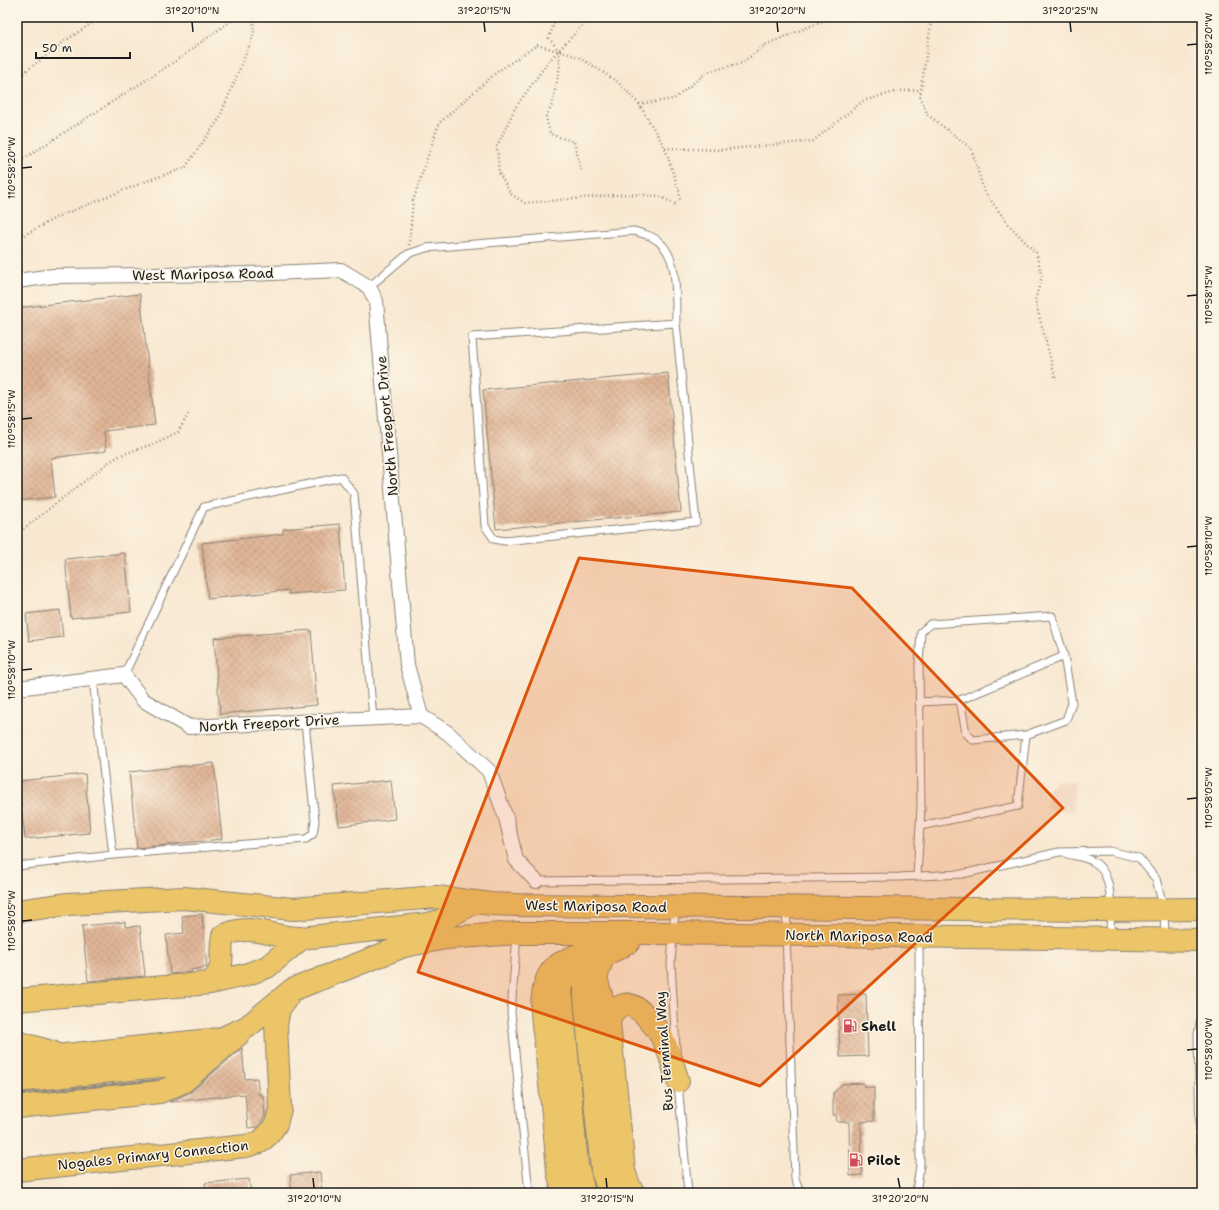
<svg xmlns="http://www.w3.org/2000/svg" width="1219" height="1210" viewBox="0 0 1219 1210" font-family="'Shantell Sans',sans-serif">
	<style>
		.built { fill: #f1d5bd }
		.building { fill: url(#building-cross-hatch) }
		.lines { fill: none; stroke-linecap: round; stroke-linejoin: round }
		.lane-casing { stroke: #8a8276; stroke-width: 9 }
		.street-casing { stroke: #8a8276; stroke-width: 16 }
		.highway-casing { stroke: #8a8276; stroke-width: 24 }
		.path { stroke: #8a8276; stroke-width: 2.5; stroke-dasharray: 1 3; stroke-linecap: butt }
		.lane { stroke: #fff; stroke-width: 7 }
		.street { stroke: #fff; stroke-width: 14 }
		.highway { stroke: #ecc569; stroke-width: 22 }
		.marked { fill: #de560d; fill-opacity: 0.2; stroke: #de560d; stroke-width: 3; stroke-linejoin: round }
		.ticks { fill: none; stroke: #1c1c1c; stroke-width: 1.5 }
		.labels { text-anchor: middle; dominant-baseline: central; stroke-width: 3; stroke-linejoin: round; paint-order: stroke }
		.street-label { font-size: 14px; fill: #1c1c1c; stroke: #fcf5e5 }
		.poi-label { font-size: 14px; font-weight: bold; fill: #1c1c1c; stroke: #fcf5e5; text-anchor: start }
		.neatline { fill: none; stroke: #1c1c1c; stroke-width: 1.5 }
		.ticks-label { font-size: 10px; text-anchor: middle; fill: #1c1c1c }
	</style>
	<defs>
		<pattern id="building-cross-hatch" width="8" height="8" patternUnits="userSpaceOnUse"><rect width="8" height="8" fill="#e1b697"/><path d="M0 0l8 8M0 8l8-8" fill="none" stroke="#c09c82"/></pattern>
	</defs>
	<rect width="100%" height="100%" fill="#fcf5e5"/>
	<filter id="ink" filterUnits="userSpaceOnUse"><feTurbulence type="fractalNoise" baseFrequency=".025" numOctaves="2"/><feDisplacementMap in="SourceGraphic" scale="8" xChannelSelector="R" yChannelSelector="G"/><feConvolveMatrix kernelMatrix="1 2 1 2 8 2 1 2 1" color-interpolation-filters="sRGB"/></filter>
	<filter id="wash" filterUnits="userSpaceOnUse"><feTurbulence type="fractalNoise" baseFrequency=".012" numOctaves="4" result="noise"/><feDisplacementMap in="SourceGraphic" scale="16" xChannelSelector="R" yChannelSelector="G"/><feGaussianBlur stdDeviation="0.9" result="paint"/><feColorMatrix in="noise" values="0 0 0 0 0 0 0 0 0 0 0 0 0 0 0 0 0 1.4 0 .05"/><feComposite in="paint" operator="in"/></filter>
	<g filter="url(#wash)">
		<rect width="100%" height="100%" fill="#f8e8d1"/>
		<path class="built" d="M 1057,780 L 1075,781 L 1073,812 L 1047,810 L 1048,788 Z"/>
		<g id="blocks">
			<path class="building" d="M 140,294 L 155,425 L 104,431 L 106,451 L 51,458 L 55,497 L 17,501 L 17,308 Z
				M 668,373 L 681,512 L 496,529 L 483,390 Z
				M 340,524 L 345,590 L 288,594 L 289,590 L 208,599 L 202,543 L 283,534 L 283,529 Z
				M 125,553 L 131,612 L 71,618 L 65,559 Z
				M 60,610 L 63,637 L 29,641 L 26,614 Z
				M 311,630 L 317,705 L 220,714 L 214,638 Z
				M 214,763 L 222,839 L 137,848 L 129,772 Z
				M 85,774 L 90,833 L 25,839 L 19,781 Z
				M 391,780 L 395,819 L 339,826 L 334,786 Z
				M 202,914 L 207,967 L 191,970 L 192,972 L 170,974 L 166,935 L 184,933 L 182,916 Z
				M 125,922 L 125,927 L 140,926 L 145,976 L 88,981 L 82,926 Z
				M 866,994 L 868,1056 L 840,1057 L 838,995 Z
				M 242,1048 L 245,1079 L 257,1078 L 259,1095 L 263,1095 L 265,1116 L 258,1127 L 248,1128 L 245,1094 L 169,1102 L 191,1092 Z
				M 160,1079 L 157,1080 L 21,1094 L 20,1093 Z
				M 864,1083 L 864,1087 L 874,1087 L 874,1121 L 861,1122 L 862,1175 L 850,1176 L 849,1122 L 837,1122 L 836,1115 L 833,1115 L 833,1093 L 842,1084 Z
				M 320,1172 L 322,1193 L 292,1193 L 290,1175 Z
				M 249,1179 L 251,1193 L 206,1193 L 205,1183 Z"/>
		</g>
	</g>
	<g filter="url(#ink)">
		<use href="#blocks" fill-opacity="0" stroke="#8a8276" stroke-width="1"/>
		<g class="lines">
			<g class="lane-casing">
				<path id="lane" d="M 369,287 L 408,254 L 426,248 L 634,231 C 639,233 646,234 652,237 C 681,252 675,295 676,323 L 472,337 L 485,526 L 494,539 L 504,541 L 696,522 L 676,323
					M 124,675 L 204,507 L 341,477 L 354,494 L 373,719
					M 93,679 L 113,855
					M 919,702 L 960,700 L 966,733 L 973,740 L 1026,735 L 1018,806 L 920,826
					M 1026,735 L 1066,720 L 1072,703 L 1064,656
					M 1067,854 C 1075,856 1085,857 1092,861 C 1116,873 1110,914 1110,937
					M 17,866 L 113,855 L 306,839 L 313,834 L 315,821 L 305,722
					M 917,876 L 921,807 L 919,664 L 921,632 L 930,624 L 1052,616 L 1064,656 L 960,700
					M 536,881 L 899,877 L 962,874 L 1059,852 L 1110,851 L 1139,858 L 1156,879 L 1164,909 L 1165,937
					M 675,908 L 671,963 L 676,1049
					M 787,910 L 786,935 L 795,1179 L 801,1193
					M 517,935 L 511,1012 L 529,1193
					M 678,1084 L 688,1193
					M 1200,1139 L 1198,1034 L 1202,1013
					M 1202,1139 L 1200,1139 L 1202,1168
					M 916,1193 L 920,1165 L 919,939"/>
			</g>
			<g class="street-casing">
				<path id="street" d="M 17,281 L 53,276 L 247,274 L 341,270 L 369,287 L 376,301 L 407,665 L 421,716
					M 17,688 L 124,675 L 143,700 L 189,727 L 421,716 L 448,733 L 489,771 L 506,818 L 516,860 L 536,881"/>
			</g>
			<g class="highway-casing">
				<path id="highway" d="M 17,911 L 68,904 L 184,898 L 293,909 L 436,897 L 491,904 L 516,905 L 1094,910 L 1202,909
					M 621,947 L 608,953 L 602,960 L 596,978 L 609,1023 L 624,1171 L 630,1188 L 634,1193
					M 584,963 C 571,970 565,975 561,989 L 577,1165 L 584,1193
					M 588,971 L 585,986 L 585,998 L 590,1052 L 602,1171 L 610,1193
					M 210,983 L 245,975 L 267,967 L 302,938
					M 17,1000 L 210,983 C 228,967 218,957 223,936 C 253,921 273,939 302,938 L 428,924 L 440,921 L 468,906
					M 609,1023 C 611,1013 614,1008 624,1005 C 639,1001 661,1033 666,1046 C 671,1057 674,1069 678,1081
					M 17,1042 L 52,1052
					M 17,1060 L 220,1039 L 247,1027 L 292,990 L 404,946 L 446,938 L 517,933 L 662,933 L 1202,940
					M 17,1081 L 197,1062 L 210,1059 L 238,1035
					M 17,1107 L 160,1092 L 183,1082 L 210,1059
					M 17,1170 L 246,1146 L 260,1142 L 269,1134 L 276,1124 L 280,1109 L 276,1025 L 279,1009 L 288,996
					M 563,1193 L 558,1171 C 555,1133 551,1094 547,1056 C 545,1035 539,1011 544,989 C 545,982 549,973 554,968 C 571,953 608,946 629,942"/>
			</g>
			<path class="path" d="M 560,17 L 554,23 L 549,38 L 559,51 L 560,66 L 552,105 L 546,117 L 550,134 L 574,142 L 581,170
				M 932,17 L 920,96 L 928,115 L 971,148 L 984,191 L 1009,225 L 1036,253 L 1042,277 L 1035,300 L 1056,380
				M 17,78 L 65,41 L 101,17
				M 639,104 L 674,99 L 707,72 L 742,63 L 765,45 L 832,17
				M 665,148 L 719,150 L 813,141 L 863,101 L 898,91 L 921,90
				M 17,163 L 174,62 L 236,17
				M 17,239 L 59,216 L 152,179 L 185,168 L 219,119 L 254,34 L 253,17
				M 409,245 L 413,201 L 439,123 L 497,72 L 537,45 L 579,57 L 618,82 L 639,104 L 665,148 L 679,191 L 680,200 L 675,204 L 659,196 L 627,194 L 525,203 L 511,194 L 499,173 L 497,146 L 515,108 L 548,62 L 590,17
				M 17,534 L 109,462 L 121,455 L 153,444 L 178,432 L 189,413"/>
			<use href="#lane" class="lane"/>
			<use href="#street" class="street"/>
			<use href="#highway" class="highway"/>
		</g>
	</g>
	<path class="marked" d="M 579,558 L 852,588 L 1063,808 L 760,1086 L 418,972 Z"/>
	<path class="ticks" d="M 192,22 L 193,32M 484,22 L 485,32M 777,22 L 778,32M 1070,22 L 1071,32M 1187,45 L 1197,44M 22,168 L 32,167M 1187,296 L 1197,295M 22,419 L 32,418M 1187,547 L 1197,546M 22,670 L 32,669M 1187,799 L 1197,798M 22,921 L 32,920M 1187,1050 L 1197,1049M 313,1178 L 314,1188M 606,1178 L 607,1188M 898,1178 L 900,1188"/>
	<defs>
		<g id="fuel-bare" transform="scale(1.08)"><path d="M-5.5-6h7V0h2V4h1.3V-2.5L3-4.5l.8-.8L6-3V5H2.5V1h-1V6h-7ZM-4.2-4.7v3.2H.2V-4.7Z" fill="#d1495b" stroke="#fcf5e5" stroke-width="2.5" paint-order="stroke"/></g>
	</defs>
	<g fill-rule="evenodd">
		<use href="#fuel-bare" x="850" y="1026"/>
		<use href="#fuel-bare" x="856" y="1160"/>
	</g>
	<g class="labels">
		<g class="street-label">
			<text transform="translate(203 274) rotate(-1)">West Mariposa Road</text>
			<text transform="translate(387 426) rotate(-95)">North Freeport Drive</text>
			<text transform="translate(269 723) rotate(-3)">North Freeport Drive</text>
			<text transform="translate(596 906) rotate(1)">West Mariposa Road</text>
			<text transform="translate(859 936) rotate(1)">North Mariposa Road</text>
			<text transform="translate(664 1051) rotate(-94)">Bus Terminal Way</text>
			<text transform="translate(153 1155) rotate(-6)">Nogales Primary Connection</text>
		</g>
		<g class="poi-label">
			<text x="861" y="1026">Shell</text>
			<text x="867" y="1160">Pilot</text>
		</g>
	</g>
	<rect width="1219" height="1210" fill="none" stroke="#fcf5e5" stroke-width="44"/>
	<path d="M36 52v6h94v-6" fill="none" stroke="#1c1c1c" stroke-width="2"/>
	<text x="42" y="52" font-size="12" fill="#1c1c1c" stroke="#fcf5e5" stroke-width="3" paint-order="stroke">50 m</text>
	<rect x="22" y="22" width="1175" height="1166" class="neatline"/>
	<g class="ticks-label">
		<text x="192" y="14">31°20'10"N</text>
		<text x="484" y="14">31°20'15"N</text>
		<text x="777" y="14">31°20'20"N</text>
		<text x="1070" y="14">31°20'25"N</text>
		<text transform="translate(1208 44) rotate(-90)" y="4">110°58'20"W</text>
		<text transform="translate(11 168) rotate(-90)" y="4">110°58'20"W</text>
		<text transform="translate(1208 295) rotate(-90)" y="4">110°58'15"W</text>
		<text transform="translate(11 419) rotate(-90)" y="4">110°58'15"W</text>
		<text transform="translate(1208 546) rotate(-90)" y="4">110°58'10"W</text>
		<text transform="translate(11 670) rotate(-90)" y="4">110°58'10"W</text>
		<text transform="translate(1208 798) rotate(-90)" y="4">110°58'05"W</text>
		<text transform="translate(11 921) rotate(-90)" y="4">110°58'05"W</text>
		<text transform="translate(1208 1049) rotate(-90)" y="4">110°58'00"W</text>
		<text x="314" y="1202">31°20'10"N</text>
		<text x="607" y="1202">31°20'15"N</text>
		<text x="900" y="1202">31°20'20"N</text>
	</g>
</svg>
